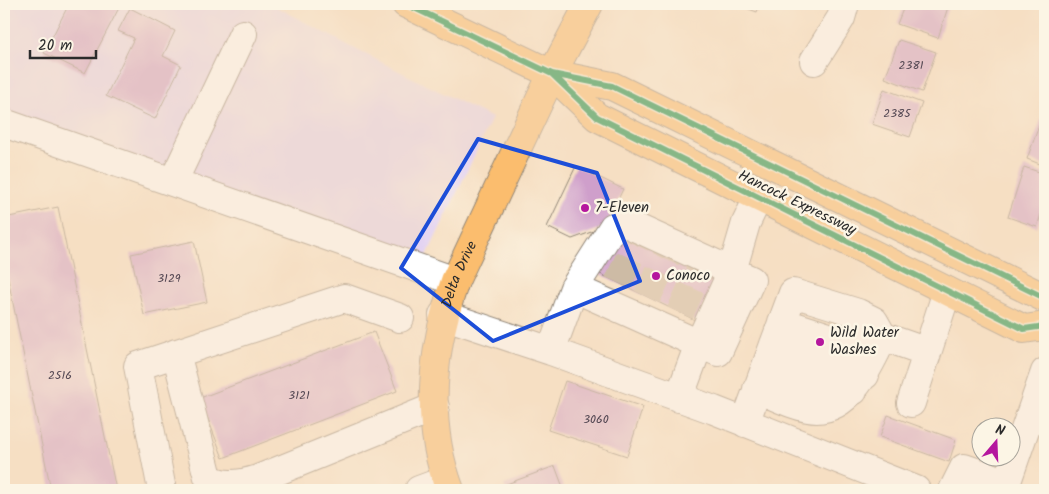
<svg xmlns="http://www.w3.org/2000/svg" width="1049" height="494" viewBox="0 0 1049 494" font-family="Kalam,sans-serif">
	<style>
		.built { fill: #e3d3f2 }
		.building { fill: #cf9fcb }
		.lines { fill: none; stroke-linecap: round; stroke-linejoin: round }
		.minor-tunnel { stroke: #cdbba5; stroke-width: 28; stroke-dasharray: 28 14; stroke-linecap: butt }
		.minor-casing { stroke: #908577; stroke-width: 30 }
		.major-casing { stroke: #908577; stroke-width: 30 }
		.minor { stroke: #fff; stroke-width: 28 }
		.major { stroke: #fbbd6e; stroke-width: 28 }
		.cycleway-casing { stroke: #fcf5e5; stroke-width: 9 }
		.cycleway { stroke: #00873e; stroke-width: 6 }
		.marked { fill: none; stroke: #1d4ed8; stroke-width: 4; stroke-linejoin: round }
		.poi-dot { fill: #b5179e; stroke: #fcf5e5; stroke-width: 2 }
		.labels { text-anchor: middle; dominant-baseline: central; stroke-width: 5; stroke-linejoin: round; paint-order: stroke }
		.number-label { font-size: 12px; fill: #544853 }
		.street-label { font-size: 15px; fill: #2b2b2b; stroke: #fcf5e5 }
		.poi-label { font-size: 15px; fill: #2b2b2b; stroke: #fcf5e5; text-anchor: start }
	</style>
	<rect width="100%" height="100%" fill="#fcf5e5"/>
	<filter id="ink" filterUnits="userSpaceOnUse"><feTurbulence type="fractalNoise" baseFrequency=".02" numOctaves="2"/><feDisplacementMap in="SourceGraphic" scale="10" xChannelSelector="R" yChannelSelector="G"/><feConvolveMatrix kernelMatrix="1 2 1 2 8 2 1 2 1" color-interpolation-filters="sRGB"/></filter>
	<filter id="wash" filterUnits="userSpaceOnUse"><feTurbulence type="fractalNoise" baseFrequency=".0096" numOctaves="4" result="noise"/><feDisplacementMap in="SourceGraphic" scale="20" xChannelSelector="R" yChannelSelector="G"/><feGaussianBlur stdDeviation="1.12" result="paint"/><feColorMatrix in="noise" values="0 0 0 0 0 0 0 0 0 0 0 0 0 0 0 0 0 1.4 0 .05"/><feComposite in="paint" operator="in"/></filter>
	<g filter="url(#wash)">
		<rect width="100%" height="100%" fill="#f6dfc3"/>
		<path class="built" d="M 4,4 L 271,4 L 357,50 L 492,118 L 421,268 L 4,124 Z"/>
		<g id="blocks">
			<path class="building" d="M 69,4 L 121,4 L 85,73 L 44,53 Z
				M 735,4 L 760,4 L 757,12 Z
				M 905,4 L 949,4 L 938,38 L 897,24 Z
				M 130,8 L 175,31 L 163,56 L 181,65 L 155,119 L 106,96 L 134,38 L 118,31 Z
				M 899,40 L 936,52 L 922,92 L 885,78 Z
				M 884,89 L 922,103 L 910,137 L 872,124 Z
				M 1045,109 L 1045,166 L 1027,159 Z
				M 576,166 L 623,189 L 605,227 L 572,239 L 547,227 Z
				M 1024,167 L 1045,174 L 1045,202 L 1037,227 L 1008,217 Z
				M 58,207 L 116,490 L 51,490 L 4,259 L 4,218 Z
				M 616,230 L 717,280 L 697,321 L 596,272 Z
				M 194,241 L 207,302 L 144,315 L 131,254 Z
				M 374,332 L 397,391 L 223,458 L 200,398 Z
				M 565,381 L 643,407 L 627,456 L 548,430 Z
				M 888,415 L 956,440 L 949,462 L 880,437 Z
				M 555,466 L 564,490 L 506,490 L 504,485 Z"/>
		</g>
	</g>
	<g filter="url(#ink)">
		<use href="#blocks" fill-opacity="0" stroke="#908577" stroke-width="1"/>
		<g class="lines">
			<path class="minor-tunnel" d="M 618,283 L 637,241
				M 647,297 L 667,256
				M 680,313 L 699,271"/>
			<g class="minor-casing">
				<path id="minor" d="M 814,61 L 841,18 L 845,4
					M 4,123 L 455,281
					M 173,182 L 243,34
					M 574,288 L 613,227 L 626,223 L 751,280 L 718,352 L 699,344 L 679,398
					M 443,315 L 551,351 L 574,288 L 699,344 L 732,271 L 746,223 L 758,198
					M 782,322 L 876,352
					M 867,331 L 927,352
					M 774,344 L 865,375
					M 551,351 L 714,410 L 916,490
					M 176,353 L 208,477 C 222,488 242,484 258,479 L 435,407
					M 766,366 L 833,389 L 853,391
					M 757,389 C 773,395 791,405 808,408 C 848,416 870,365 883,337
					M 911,403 L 947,291
					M 745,423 L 793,293 L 858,313 L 874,321 L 883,337
					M 162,490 L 138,366 L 344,298 L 400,318
					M 419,490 L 446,480
					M 953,490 L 964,468 L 1007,483
					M 1004,490 L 1045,372"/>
			</g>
			<g class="major-casing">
				<g id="major">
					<path d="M 406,4 L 552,74 L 612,86 L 1045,298"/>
					<path d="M 552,74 L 597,117 L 1024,329 L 1045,326"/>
					<path id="s1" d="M 450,490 C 424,422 432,348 455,281 L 552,74 L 589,4"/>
				</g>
			</g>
			<use href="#minor" class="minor"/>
			<use href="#major" class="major"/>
			<g class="cycleway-casing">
				<path id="cycleway" d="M 406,4 L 552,74 L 612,86 L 1045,298
					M 552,74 L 597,117 L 1024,329 L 1045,326"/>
			</g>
			<use href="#cycleway" class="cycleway"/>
		</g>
	</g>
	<path d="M0 0H1049V494H0ZM 478,139 L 597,173 L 640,281 L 493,341 L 401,268 Z" fill="#f6dfc3" fill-opacity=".55" fill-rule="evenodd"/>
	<path class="marked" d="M 478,139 L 597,173 L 640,281 L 493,341 L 401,268 Z"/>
	<g class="poi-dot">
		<circle cx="585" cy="208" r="5"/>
		<circle cx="656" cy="276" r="5"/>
		<circle cx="820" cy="342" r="5"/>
	</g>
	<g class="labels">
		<g class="number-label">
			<text x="911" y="65">2381</text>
			<text x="897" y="113">2385</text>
			<text x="169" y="278">3129</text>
			<text x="60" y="375">2516</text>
			<text x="299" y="395">3121</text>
			<text x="596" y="419">3060</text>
		</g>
		<g class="street-label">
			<text transform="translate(797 203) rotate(26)">Hancock Expressway</text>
			<text stroke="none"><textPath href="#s1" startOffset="221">Delta Drive</textPath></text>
		</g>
		<g class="poi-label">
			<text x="595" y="208">7-Eleven</text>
			<text x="666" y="276">Conoco</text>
			<text x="830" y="333">Wild Water<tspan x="830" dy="17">Washes</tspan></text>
		</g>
	</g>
	<rect width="1049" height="494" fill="none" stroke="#fcf5e5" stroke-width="20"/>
	<g transform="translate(996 442) rotate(19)"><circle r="24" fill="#fcf5e5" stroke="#a8a49b"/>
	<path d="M0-4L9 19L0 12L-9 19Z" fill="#b5179e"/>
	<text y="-8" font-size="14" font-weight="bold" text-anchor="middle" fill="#2b2b2b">N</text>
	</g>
	<path d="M30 50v8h66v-8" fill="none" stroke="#2b2b2b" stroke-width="2.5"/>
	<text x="38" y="50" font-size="15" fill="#2b2b2b" stroke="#fcf5e5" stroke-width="4" paint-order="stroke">20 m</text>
</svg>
